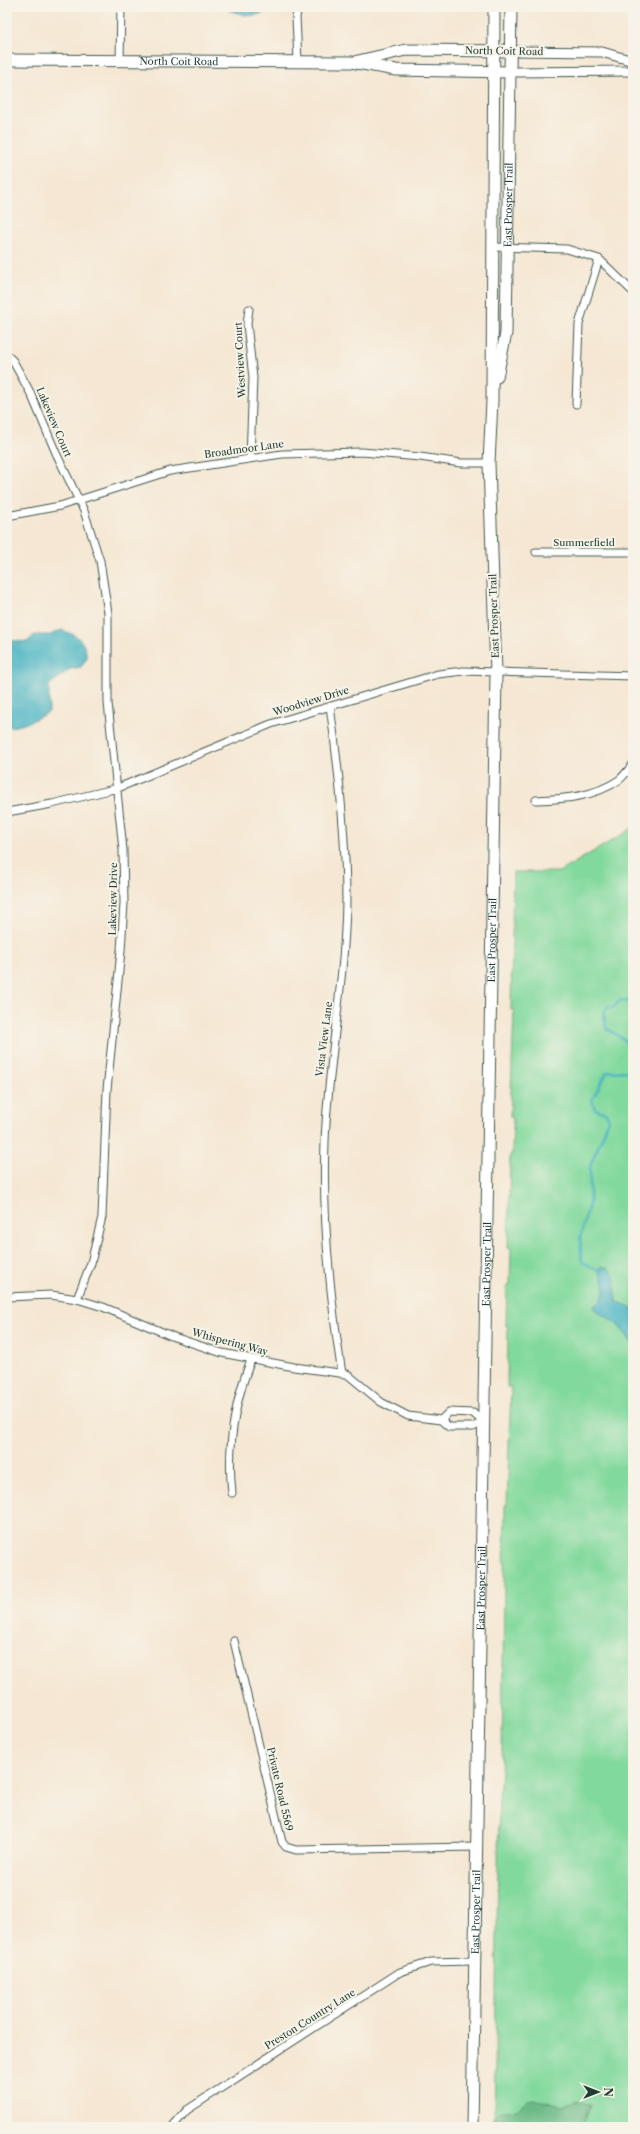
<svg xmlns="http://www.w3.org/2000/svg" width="640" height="2134" viewBox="0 0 640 2134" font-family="'Libre Caslon Text',serif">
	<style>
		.green { fill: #82d99d; stroke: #508b68 }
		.forest { fill: #69b984; stroke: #447b5c }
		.water { fill: #46b3c2; stroke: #32787b }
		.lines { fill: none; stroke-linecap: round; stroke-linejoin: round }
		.stream { stroke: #46b3c2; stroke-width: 2.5 }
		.minor-casing { stroke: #3f564c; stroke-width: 9 }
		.tertiary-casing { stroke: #3f564c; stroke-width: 11 }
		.secondary-casing { stroke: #3f564c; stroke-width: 13 }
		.minor { stroke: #fff; stroke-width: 7 }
		.tertiary { stroke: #fff; stroke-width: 9 }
		.secondary { stroke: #fff; stroke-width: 11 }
		.labels { text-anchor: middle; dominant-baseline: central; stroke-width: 4; stroke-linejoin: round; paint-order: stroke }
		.street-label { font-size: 10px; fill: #1f3d34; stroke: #f7f3e8 }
	</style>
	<rect width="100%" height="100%" fill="#f7f3e8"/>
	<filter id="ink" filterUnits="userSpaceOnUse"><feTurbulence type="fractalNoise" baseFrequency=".025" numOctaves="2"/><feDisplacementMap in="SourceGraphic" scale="8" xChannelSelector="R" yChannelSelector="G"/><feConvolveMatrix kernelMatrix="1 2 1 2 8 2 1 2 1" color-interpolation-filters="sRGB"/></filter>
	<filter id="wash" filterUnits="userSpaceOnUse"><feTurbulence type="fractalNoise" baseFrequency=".012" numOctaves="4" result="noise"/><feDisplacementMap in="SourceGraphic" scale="16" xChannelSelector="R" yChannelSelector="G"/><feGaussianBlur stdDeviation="0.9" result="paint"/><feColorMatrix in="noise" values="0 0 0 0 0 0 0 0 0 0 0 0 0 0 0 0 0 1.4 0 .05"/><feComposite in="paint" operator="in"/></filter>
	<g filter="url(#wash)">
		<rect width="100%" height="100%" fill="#f5e7d3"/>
		<path class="green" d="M 633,828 L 633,2127 L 494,2125 L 499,1801 L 502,1755 L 505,1505 L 507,1505 L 511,1387 L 507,1387 L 508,1326 L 506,1326 L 507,1286 L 510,1285 L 511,1248 L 508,1248 L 510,1155 L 512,1154 L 513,1118 L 510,1117 L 514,1010 L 511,1010 L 513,872 L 559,872 Z"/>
		<path class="forest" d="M 534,2099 L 562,2106 L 577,2100 L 590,2105 L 583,2125 L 494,2125 L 495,2117 L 501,2111 L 517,2110 L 528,2100 Z"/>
		<path class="water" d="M 222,7 L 272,7 C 256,21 240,15 222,7 Z
			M 61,630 C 78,635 85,640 87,658 L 81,667 L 70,669 L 49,685 L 49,712 C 35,719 23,727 7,727 L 7,640 L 27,642 L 34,635 L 50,635 Z
			M 601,1266 C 619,1269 615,1288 616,1301 L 633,1308 L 633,1346 L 628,1337 L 617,1324 L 593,1308 C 594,1304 597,1305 600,1301 C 606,1292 606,1282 599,1273 Z"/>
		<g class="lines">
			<path class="stream" d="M 633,1002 L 620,1000 L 614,1007 L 607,1008 L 604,1013 L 606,1028 L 625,1040 L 633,1057
				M 602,1272 L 582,1262 L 580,1238 L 590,1201 L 590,1166 L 609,1120 L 606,1113 L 595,1109 L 592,1100 L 607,1072 L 628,1071 L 633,1067"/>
		</g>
	</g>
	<g filter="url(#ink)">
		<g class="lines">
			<g class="minor-casing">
				<path id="minor" d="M 120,60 L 121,7
					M 298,61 L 296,17 L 298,7
					M 493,247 L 567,249 L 599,259 L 633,292
					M 249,309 L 247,324 L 253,378 L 250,458
					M 7,355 L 13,361 L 31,394 L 56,453 L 84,511 L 100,561 L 108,613 L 108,703 L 123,850 L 124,903 L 121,951 L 107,1090 L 102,1217 L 91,1263 L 77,1299
					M 576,404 L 579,324 L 599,259
					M 7,516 L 60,506 L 170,471 L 282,454 L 362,452 L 420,457 L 461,463 L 489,463
					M 536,552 L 633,552
					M 330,706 C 339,771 346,835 346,901 C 345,982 328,1061 325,1142 C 322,1220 330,1297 342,1374
					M 536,800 C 565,799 594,797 619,780 C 624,776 629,769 633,764
					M 7,812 L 52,804 L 118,788 L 271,724 L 438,674 L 463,671 L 633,676
					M 7,1297 L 51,1295 L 77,1299 L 103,1307 L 174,1337 L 222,1353 L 294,1367 L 347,1374 L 381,1402 L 408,1416 L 441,1420 L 449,1427 L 473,1427 L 483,1422 L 473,1413 L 449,1412 L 441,1420
					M 232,1493 C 227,1447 234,1403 251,1360
					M 234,1641 L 282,1842 L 286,1847 L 296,1850 L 477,1847
					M 172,2127 L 187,2110 L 400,1972 L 431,1962 L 473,1961"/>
			</g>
			<g class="tertiary-casing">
				<path id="tertiary" d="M 511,51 L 602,52 L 633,61
					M 511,72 L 633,71"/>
			</g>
			<g class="secondary-casing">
				<g id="secondary">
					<path id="s1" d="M 7,60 L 351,62 L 396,70 L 511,72"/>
					<path d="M 358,61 L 406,50 L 511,51"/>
					<path id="s2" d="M 497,377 L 506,333 L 511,7"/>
					<path id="s3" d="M 472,2127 L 496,673 L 489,463 L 492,401 L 494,7"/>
				</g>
			</g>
			<use href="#minor" class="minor"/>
			<use href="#tertiary" class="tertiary"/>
			<use href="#secondary" class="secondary"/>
		</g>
	</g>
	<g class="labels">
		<g class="street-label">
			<text transform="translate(504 51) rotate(1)">North Coit Road</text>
			<text stroke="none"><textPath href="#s1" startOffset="172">North Coit Road</textPath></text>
			<text stroke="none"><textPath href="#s2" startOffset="173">East Prosper Trail</textPath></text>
			<text transform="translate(240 360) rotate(-93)">Westview Court</text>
			<text transform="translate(54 422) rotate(67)">Lakeview Court</text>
			<text transform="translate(244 449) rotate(-8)">Broadmoor Lane</text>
			<text x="584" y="542">Summerfield</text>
			<text transform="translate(494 616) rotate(-92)">East Prosper Trail</text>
			<text transform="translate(311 701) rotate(-17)">Woodview Drive</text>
			<text transform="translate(113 899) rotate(-89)">Lakeview Drive</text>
			<text stroke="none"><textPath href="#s3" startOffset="1187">East Prosper Trail</textPath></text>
			<text transform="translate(324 1039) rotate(-83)">Vista View Lane</text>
			<text stroke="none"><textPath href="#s3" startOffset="863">East Prosper Trail</textPath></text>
			<text transform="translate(230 1342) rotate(15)">Whispering Way</text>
			<text stroke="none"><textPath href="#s3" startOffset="539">East Prosper Trail</textPath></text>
			<text transform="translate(280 1789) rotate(77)">Private Road 5569</text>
			<text stroke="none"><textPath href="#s3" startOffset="215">East Prosper Trail</textPath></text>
			<text transform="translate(310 2019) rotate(-32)">Preston Country Lane</text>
		</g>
	</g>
	<rect width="640" height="2134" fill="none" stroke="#f7f3e8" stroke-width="24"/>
	<g transform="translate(598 2092) rotate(90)" stroke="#f7f3e8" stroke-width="3" paint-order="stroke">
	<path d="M0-3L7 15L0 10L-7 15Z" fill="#1f3d34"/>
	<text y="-6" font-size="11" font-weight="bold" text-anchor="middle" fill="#1f3d34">N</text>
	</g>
</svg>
